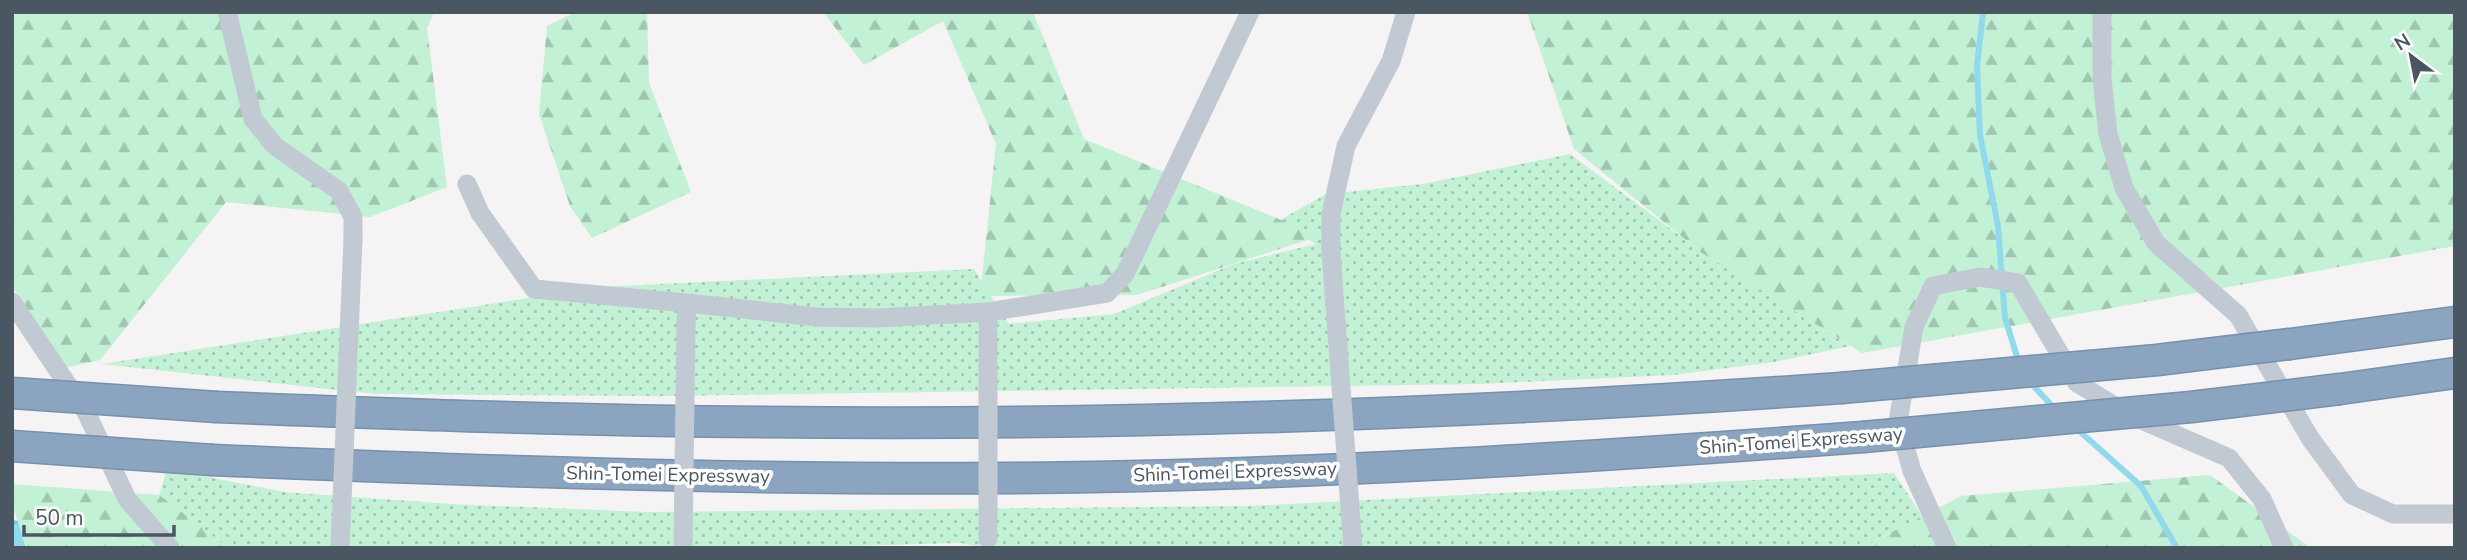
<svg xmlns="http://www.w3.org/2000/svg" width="2467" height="560" viewBox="0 0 2467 560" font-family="'Nunito Sans',sans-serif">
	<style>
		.grass { fill: url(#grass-dots) }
		.forest { fill: url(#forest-firs) }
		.water { fill: url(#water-ripples) }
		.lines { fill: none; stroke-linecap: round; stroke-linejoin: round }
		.stream { stroke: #90daee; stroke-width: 6 }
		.highway-casing { stroke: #7690ad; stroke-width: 33 }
		.minor { stroke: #c1cad2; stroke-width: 19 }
		.highway { stroke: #8ba5c1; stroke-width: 30 }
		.highway-bridge-casing { stroke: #7690ad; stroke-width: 33; stroke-linecap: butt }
		.minor-bridge { stroke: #c1cad2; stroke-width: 19 }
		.highway-bridge { stroke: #8ba5c1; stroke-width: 30 }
		.labels { text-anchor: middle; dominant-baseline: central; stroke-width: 7; stroke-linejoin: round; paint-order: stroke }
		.street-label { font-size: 19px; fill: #4a5661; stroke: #fff }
	</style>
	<defs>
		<pattern id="grass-dots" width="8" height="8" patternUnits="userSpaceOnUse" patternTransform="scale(1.75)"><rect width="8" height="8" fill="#c3f1d5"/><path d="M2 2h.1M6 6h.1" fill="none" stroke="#a0c6b0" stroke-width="1.8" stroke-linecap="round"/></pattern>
		<pattern id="forest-firs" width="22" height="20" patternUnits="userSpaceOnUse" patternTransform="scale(1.75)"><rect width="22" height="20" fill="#c3f1d5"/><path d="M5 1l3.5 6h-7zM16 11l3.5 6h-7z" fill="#a0c6b0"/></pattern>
		<pattern id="water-ripples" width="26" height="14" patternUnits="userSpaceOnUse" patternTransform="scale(1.75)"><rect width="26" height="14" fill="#90daee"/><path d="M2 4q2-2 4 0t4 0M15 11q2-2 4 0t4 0" fill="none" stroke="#78b4c4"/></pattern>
	</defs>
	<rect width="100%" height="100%" fill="#f5f3f3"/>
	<path class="grass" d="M 1570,154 L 1699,250 L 1850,346 L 1774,362 L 1673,375 L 1480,384 L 663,396 L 375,394 L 102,364 L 600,287 L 974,269 L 1009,324 L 1114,314 L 1234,264 L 1316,244 L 1280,220 L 1326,194 L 1423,184 Z
		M 167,469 L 284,492 L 451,504 L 648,512 L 1250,506 L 1894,473 L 1922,516 L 1861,548 L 983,548 L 961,543 L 779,548 L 225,548 L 159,495 Z"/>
	<path class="forest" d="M 12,12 L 434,12 L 427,28 L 447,187 L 370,217 L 226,202 L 100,360 L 65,368 L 12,286 Z
		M 576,12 L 647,12 L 649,83 L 691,192 L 592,238 L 570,206 L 539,114 L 547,26 Z
		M 823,12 L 1033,12 L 1084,139 L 1320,236 L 1137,295 L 980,296 L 996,144 L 943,21 L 864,65 Z
		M 1527,12 L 2455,12 L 2455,246 L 1862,353 L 1702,253 L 1574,149 Z
		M 2210,475 L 2311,548 L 1861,548 L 1961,496 Z
		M 12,484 L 159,495 L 229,548 L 27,548 L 12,504 Z"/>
	<path class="water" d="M 12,519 L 18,521 L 26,548 L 12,548 Z"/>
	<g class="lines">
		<path class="stream" d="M 1983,12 L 1977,66 L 1980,135 L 1998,226 L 2005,318 L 2019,363
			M 2029,381 L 2055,409
			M 2076,428 L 2141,486 L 2177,548"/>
		<g class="highway-casing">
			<path id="highway" d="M 2290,344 L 2455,322
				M 2340,389 L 2455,373
				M 217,407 C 399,414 582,421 764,422 C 1123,426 1483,413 1841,388
				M 213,460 C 479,471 744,480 1009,478 C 1294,476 1579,458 1863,437"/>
		</g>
		<path class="minor" d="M 227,12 L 253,119 L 275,146 L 339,191 L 353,217 L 353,240
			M 2102,12 L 2102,79 L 2108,134 L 2124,188 L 2156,243 L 2238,315 L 2310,438 L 2352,495 L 2393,514 L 2455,514
			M 467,184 L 480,213 L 534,289 L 687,303
			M 1331,253 L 1331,214 L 1346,146 L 1391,61 L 1406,12
			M 12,302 L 86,412 L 127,499 L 170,548
			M 988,312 L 1107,293 L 1125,274 L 1250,12
			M 686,323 L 687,303 L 817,317 L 878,318 L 988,312 L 988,325
			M 1947,548 L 1912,471 L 1898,422 L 1914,327 L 1933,286 L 1980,277 L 2018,283 L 2077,383 L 2128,414 L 2229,458 L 2262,499 L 2284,548"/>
		<use href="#highway" class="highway"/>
		<g class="highway-bridge-casing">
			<path id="highway-bridge" d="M 1841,388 L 2157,360 L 2290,344
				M 12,393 L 217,407
				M 1863,437 L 2191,407 L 2340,389
				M 12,446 L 213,460"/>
		</g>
		<path class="minor-bridge" d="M 1331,253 L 1353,548
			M 988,333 L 988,539
			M 340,548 L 353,240
			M 683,548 L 686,323"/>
		<use href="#highway-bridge" class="highway-bridge"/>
	</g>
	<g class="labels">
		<g class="street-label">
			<text transform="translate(1801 441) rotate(-4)">Shin-Tomei Expressway</text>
			<text transform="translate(1235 472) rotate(-2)">Shin-Tomei Expressway</text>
			<text transform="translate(668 475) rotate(1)">Shin-Tomei Expressway</text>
		</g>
	</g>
	<rect width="2467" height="560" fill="none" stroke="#4a5661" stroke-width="28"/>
	<g transform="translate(2411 56) rotate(328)" stroke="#ffffff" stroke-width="5" paint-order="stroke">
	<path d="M0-5L12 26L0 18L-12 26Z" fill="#4a5661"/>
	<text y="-10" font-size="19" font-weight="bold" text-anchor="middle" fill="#4a5661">N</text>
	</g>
	<path d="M24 525v10h150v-10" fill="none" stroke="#4a5661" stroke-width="3.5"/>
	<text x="35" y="525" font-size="21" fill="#4a5661" stroke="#ffffff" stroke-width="5" paint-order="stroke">50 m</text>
</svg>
